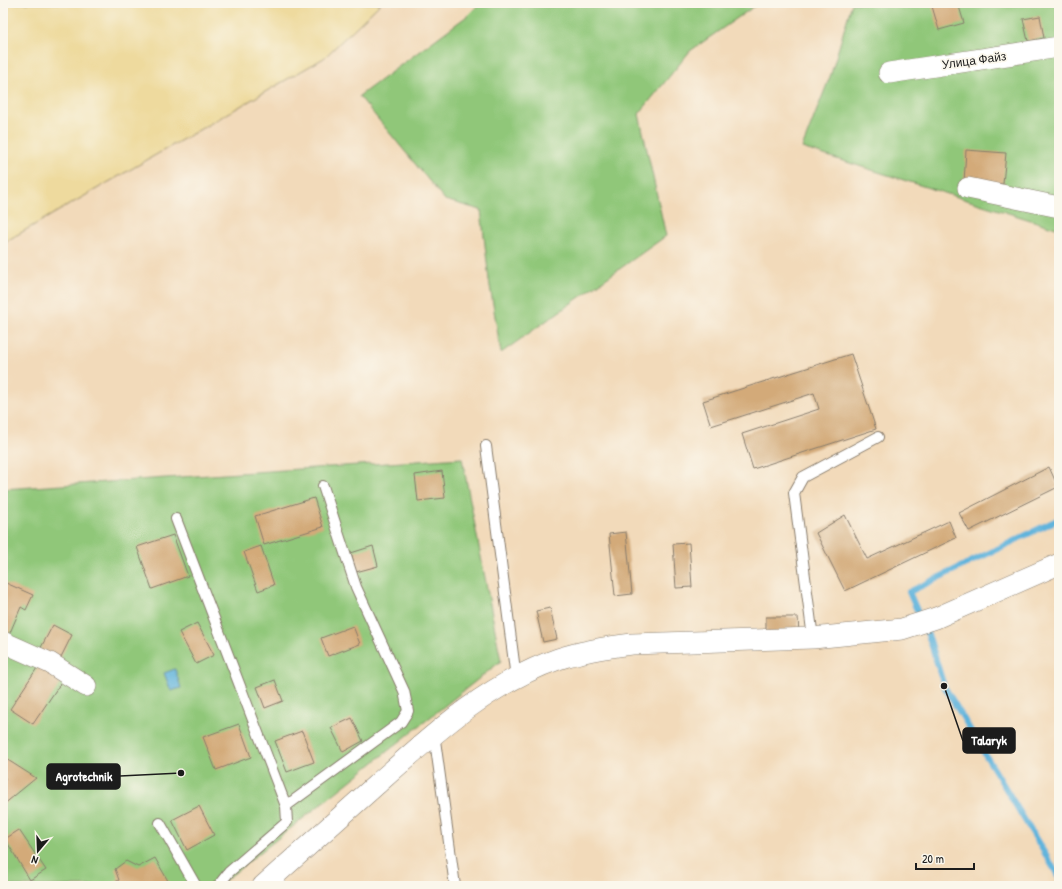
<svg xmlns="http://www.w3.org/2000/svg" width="1062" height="889" viewBox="0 0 1062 889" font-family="'Patrick Hand',sans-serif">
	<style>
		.green { fill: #90c779; stroke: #56724a }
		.sand { fill: #eeda9e; stroke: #857b5d }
		.water { fill: #60b4dc; stroke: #3e687c }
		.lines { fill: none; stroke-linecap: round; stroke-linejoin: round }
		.stream { stroke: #60b4dc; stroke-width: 6 }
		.building { fill: #d3aa79 }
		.service-casing { stroke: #877b6b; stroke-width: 12 }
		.minor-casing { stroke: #877b6b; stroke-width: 22 }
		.service { stroke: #fff; stroke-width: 10 }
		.minor { stroke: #fff; stroke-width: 21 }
		.labels { text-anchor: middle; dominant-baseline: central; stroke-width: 3.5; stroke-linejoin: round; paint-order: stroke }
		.street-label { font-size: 12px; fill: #1c1c1c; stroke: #fbf7ec }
		.leader { fill: none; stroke: #1c1c1c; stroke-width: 1.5 }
		.callout-dot { fill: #1c1c1c; stroke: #fbf7ec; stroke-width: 1.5 }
		.callout { fill: #1c1c1c; stroke: #1c1c1c; stroke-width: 1.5 }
		.callout-label { font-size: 13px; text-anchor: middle; font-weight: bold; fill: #fff }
	</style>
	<rect width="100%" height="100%" fill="#fbf7ec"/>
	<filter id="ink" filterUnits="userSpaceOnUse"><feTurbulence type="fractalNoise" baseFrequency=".025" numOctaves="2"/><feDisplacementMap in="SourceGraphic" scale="8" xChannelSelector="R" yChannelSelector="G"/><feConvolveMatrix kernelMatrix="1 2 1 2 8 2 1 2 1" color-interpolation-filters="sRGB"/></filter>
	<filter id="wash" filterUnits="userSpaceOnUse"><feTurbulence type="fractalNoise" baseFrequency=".012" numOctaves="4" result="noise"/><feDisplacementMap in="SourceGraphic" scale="16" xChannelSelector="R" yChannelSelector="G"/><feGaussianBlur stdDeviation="0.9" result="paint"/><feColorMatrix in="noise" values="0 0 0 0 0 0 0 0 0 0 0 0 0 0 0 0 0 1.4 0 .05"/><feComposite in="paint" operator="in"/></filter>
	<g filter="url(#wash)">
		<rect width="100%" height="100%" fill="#f2daba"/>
		<path class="green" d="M 480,3 L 759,3 L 690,51 L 639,114 L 666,236 L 501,353 L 489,280 L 481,210 L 445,200 L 359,96 L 467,16 Z
			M 852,3 L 1059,3 L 1059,229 L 802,148 L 831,74 Z
			M 462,458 L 501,661 L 218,886 L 3,886 L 3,489 Z"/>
		<path class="sand" d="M 3,3 L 381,3 L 324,58 L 3,243 Z"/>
		<path class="water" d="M 175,669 L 181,688 L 171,691 L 164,673 Z"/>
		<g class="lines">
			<path class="stream" d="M 1059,519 L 909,592 L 930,640 L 944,686 L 1059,877"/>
		</g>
		<g id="blocks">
			<path class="building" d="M 931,3 L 958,3 L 964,23 L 939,30 Z
				M 1040,16 L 1044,38 L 1028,41 L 1023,19 Z
				M 966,150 L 1006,153 L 1003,184 L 964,182 Z
				M 851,354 L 876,429 L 753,469 L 742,434 L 819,409 L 814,393 L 711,426 L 703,401 Z
				M 1049,467 L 1058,487 L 969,531 L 959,513 Z
				M 442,471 L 445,498 L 418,501 L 415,475 Z
				M 314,498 L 323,527 L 264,545 L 255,516 Z
				M 845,515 L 867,559 L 949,521 L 956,538 L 845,591 L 816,533 Z
				M 626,532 L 632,594 L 615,596 L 609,534 Z
				M 173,535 L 188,576 L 152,589 L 137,547 Z
				M 689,543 L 692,587 L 676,588 L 673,544 Z
				M 261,546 L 274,585 L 258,591 L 244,552 Z
				M 373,546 L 378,566 L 356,572 L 351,553 Z
				M 6,583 L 33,595 L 26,610 L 21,607 L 9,635 L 3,632 L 3,589 Z
				M 550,608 L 557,639 L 543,642 L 536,611 Z
				M 766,617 L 798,617 L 799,633 L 766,633 Z
				M 197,623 L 214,655 L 196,664 L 179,632 Z
				M 53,625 L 72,635 L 58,663 L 38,653 Z
				M 353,626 L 360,644 L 328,656 L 321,638 Z
				M 39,665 L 62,681 L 33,724 L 10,709 Z
				M 275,680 L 283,701 L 265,708 L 257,687 Z
				M 352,718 L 363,741 L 343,752 L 331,728 Z
				M 239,724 L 251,757 L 216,770 L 203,737 Z
				M 302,731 L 314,762 L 287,772 L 275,741 Z
				M 3,757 L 36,778 L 3,805 L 3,782 L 6,779 L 3,778 Z
				M 199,806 L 214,835 L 187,850 L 172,820 Z
				M 19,830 L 46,870 L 30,880 L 5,839 Z
				M 155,858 L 167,879 L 170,886 L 108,886 L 119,880 L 115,869 L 126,861 L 138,867 Z"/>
		</g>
	</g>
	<g filter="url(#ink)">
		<use href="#blocks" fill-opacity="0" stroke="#877b6b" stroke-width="1"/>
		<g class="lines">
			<g class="service-casing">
				<path id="service" d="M 486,446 L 516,678
					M 176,519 L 286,806 L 287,822 L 229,872 L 218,886
					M 813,638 L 794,493 L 803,477 L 878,437
					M 434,733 L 455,886
					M 286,806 L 401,722 L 408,711 L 404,691 L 356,587 L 323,486
					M 160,823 L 196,886"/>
			</g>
			<g class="minor-casing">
				<path id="minor" d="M 889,73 L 1059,47
					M 968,188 L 1059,207
					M 3,642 L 50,663 L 86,686
					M 263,886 C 301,852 338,819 376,785 C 431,736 487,684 558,659 C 582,651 607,647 632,644 L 813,638 L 902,629 L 936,618 L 1059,564"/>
			</g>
			<use href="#service" class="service"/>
			<use href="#minor" class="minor"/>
		</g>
	</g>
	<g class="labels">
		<g class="street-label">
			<text transform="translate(974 60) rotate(-8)">Улица Файз</text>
		</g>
	</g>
	<path class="leader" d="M944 686L963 741M181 773L120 776"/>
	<g class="callout-dot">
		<circle cx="944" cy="686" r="4"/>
		<circle cx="181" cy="773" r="4"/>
	</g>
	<g class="callout">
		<rect x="963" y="728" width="52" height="25" rx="4"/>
		<rect x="47" y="764" width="73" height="25" rx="4"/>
	</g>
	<g class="callout-label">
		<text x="989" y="745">Talaryk</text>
		<text x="84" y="781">Agrotechnik</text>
	</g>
	<rect width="1062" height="889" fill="none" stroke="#fbf7ec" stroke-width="16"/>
	<g transform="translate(38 851) rotate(199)" stroke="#fbf7ec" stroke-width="3" paint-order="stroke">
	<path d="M0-3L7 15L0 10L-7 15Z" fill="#1c1c1c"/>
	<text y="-6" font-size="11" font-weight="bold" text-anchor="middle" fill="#1c1c1c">N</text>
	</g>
	<path d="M916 863v6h58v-6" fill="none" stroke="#1c1c1c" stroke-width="2"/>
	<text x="922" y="863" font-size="12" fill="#1c1c1c" stroke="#fbf7ec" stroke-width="3" paint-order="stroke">20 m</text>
</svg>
